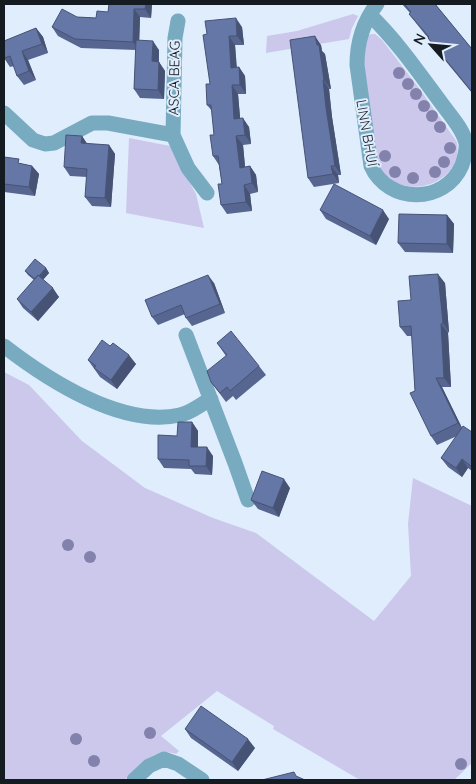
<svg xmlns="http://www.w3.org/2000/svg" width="476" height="784" viewBox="0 0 476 784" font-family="Quicksand,sans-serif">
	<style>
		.green { fill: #cbc8ec }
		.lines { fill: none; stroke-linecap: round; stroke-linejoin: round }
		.minor { stroke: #78aac0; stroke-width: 15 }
		.tree { fill: #8382ac }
		.wall { fill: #576690 }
		.shaded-wall { fill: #475375 }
		.building { fill: #6577a7; stroke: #475375 }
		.labels { text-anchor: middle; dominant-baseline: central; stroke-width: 4; stroke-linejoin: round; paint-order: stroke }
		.street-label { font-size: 14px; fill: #141b21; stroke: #dfedfc }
	</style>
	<rect width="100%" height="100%" fill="#dfedfc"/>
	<path class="green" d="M 353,14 L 358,16 L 352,28 L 349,39 L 266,53 L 267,36 L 297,31 Z
		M 371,34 L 375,34 L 382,40 L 419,88 L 457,142 C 464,184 403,204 380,168 C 375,160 376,148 374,138 C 371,114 367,90 364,65 L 364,50 L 367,36 Z
		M 129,138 L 170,146 L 196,194 L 204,228 L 126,213 Z
		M 4,372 L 29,385 L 82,441 L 145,488 L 213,518 L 256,533 L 374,621 L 411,576 L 408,524 L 413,478 L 472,506 L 472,763 L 454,780 L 360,780 L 273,729 L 274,726 L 217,691 L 161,736 L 179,751 L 176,754 C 153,747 139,766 124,780 L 4,780 Z"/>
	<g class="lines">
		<path class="minor" d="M 370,15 C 397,41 419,73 442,104 C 450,115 463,129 466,143 C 467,150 464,159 462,165 C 445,205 388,204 371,166 L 357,65 C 357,42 363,22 377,4
			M 178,21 L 175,38 L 173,135 L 188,168 L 207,193
			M 4,113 L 33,140 L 45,144 L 54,143 L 92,123 L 108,123 L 173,135
			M 186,335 L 235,463 L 248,500
			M 4,346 C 48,380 122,428 180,415 C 191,413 201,404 211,399
			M 134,780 L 149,766 L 164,759 L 178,764 L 202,780"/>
	</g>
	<g class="tree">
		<circle cx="399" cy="73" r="6"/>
		<circle cx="408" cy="84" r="6"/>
		<circle cx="416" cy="94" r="6"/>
		<circle cx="424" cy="106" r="6"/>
		<circle cx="432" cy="116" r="6"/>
		<circle cx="440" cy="127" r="6"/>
		<circle cx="450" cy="148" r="6"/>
		<circle cx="385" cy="156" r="6"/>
		<circle cx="444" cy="162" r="6"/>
		<circle cx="395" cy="172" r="6"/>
		<circle cx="435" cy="172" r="6"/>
		<circle cx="413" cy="178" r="6"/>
		<circle cx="68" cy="545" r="6"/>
		<circle cx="90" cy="557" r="6"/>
		<circle cx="150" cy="733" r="6"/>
		<circle cx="76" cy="739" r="6"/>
		<circle cx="94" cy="761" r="6"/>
		<circle cx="461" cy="764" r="6"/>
	</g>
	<path class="wall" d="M 109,4 L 152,4 L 151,18 L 140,17 L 139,40 L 159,50 L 159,62 L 165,71 L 164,99 L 140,98 L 134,89 L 136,50 L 81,48 L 58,36 L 52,27 L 77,17 L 96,18 L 108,12 Z
		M 256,4 L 265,4 L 264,5 L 259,5 Z
		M 402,4 L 435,4 L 472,49 L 472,93 L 434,47 L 428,38 L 416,23 L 409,14 L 410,13 Z
		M 242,27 L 244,45 L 235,45 L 237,68 L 239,67 L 245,76 L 246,94 L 238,94 L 240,118 L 249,127 L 251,144 L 243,145 L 245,167 L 250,166 L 256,175 L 258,192 L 250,194 L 252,211 L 227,214 L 221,205 L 222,184 L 219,165 L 213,156 L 214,135 L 212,111 L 207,105 L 210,84 L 207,34 Z
		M 36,28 L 43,37 L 48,53 L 28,60 L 36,80 L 24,85 L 17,76 L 14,66 L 10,67 L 4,58 Z
		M 321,45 L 322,51 L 325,54 L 331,89 L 329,89 L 332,117 L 341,175 L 338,175 L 339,183 L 314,187 L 308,178 Z
		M 82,136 L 87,144 L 109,145 L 115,154 L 111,207 L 92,206 L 85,197 L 87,177 L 70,176 L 64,167 Z
		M 4,160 L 32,166 L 39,174 L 35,196 L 4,192 Z
		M 320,210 L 389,219 L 376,245 L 326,219 Z
		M 447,215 L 454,224 L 453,253 L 405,252 L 398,243 Z
		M 46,268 L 49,273 L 43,280 L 59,297 L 38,321 L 23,308 L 17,299 L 34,280 L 28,275 L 25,271 Z
		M 214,283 L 225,313 L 192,326 L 186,318 L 185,314 L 158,325 L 152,317 Z
		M 445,283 L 449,332 L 448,333 L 451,387 L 442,387 L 462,428 L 472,432 L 472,471 L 468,468 L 462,477 L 448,467 L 441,458 L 457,436 L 437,445 L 431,436 L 415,391 L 412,336 L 407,336 L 400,327 L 411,300 Z
		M 217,343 L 259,366 L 266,375 L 236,400 L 233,396 L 226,402 L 211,382 L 226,356 Z
		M 110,346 L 136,364 L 117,389 L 100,377 L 88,360 Z
		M 192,422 L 198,431 L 198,447 L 213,456 L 212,475 L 195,474 L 191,469 L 164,468 L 158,459 L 177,436 Z
		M 290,488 L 279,517 L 258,509 L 251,500 Z
		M 185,729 L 255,748 L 238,771 L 191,738 Z"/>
	<path class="shaded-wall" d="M 146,4 L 152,4 L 151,18 L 145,9 Z
		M 134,9 L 140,17 L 139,50 L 133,42 Z
		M 236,18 L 242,27 L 244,45 L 237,36 Z
		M 36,28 L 43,37 L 48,53 L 42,44 Z
		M 229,36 L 235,45 L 237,77 L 231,68 Z
		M 315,36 L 321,45 L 322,51 L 325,54 L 331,89 L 324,80 Z
		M 153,41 L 159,50 L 158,70 L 152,61 Z
		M 22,51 L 28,60 L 36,80 L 29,71 Z
		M 159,62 L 165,71 L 164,99 L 158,90 Z
		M 239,67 L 245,76 L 246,94 L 240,85 Z
		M 323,80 L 329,89 L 332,117 L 341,175 L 335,166 L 326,108 Z
		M 232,85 L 238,94 L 241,128 L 234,119 Z
		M 243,118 L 249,127 L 251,144 L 245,135 Z
		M 82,136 L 88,145 L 81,143 Z
		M 236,136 L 243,145 L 246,177 L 240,168 Z
		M 109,145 L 115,154 L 111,207 L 105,198 Z
		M 32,166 L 39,174 L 35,196 L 29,187 Z
		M 250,166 L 256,175 L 258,192 L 252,183 Z
		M 331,166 L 338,175 L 339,183 L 333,174 Z
		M 244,185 L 250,194 L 252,211 L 246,202 Z
		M 383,210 L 389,219 L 376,245 L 370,236 Z
		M 447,215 L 454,224 L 453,253 L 447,244 Z
		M 46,268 L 49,273 L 39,284 L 36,280 Z
		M 438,274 L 445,283 L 449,332 L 443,323 Z
		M 208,275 L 214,283 L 225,313 L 220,304 Z
		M 53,288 L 59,297 L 38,321 L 31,312 Z
		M 441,324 L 448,333 L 451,387 L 444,378 Z
		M 129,355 L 136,364 L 117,389 L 111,380 Z
		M 436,378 L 442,387 L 464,432 L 458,423 Z
		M 192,422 L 198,431 L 198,456 L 191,447 Z
		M 207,447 L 213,456 L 212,475 L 206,466 Z
		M 462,459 L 468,468 L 462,477 L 456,468 Z
		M 284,479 L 290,488 L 279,517 L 273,508 Z
		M 248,739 L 255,748 L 238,771 L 232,762 Z"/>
	<path class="building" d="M 109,4 L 146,4 L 145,9 L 134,9 L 133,42 L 75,39 L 52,27 L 62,9 L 77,17 L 96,18 L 97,11 L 108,12 Z
		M 404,4 L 435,4 L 472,49 L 472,92 L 428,38 L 429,37 L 409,14 L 411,12 Z
		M 236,18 L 237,36 L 229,36 L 231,68 L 239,67 L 240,85 L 232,85 L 234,119 L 243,118 L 245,135 L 236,136 L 240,168 L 250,166 L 252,183 L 244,185 L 246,202 L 221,205 L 218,184 L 222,184 L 218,156 L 213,156 L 210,135 L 214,135 L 211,105 L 207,105 L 206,84 L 210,84 L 203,35 L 207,34 L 205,21 Z
		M 36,28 L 42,44 L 22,51 L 29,71 L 17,76 L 10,56 L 4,58 L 4,41 Z
		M 315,36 L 317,45 L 319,45 L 324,80 L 323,80 L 326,108 L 335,166 L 331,166 L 333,174 L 308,178 L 290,40 Z
		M 136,40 L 153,41 L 152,61 L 159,62 L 158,90 L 134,89 Z
		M 66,135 L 82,136 L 81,143 L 109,145 L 105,198 L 85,197 L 87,169 L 64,167 Z
		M 4,157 L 19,159 L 18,163 L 32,166 L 29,187 L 4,184 Z
		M 334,184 L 383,210 L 370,236 L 320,210 Z
		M 399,214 L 447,215 L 447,244 L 398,243 Z
		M 35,259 L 46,268 L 39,276 L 38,275 L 35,279 L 25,271 Z
		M 438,274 L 443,323 L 441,324 L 444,378 L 436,378 L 458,423 L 431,436 L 410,393 L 415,391 L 411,326 L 400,327 L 398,301 L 411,300 L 409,276 Z
		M 38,275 L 53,288 L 31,312 L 17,299 Z
		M 208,275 L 220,304 L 186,318 L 181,305 L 152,317 L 145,300 Z
		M 231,331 L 259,366 L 230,391 L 227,387 L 220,393 L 211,382 L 207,371 L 227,355 L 217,343 Z
		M 102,340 L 110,346 L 113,343 L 129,355 L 111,380 L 94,368 L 96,366 L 88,360 Z
		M 178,422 L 192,422 L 191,447 L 207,447 L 206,466 L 189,466 L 189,460 L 158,459 L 158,435 L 177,436 Z
		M 463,426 L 472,432 L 472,467 L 462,459 L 456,468 L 441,458 Z
		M 262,471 L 284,479 L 273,508 L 251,500 Z
		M 201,706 L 248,739 L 232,762 L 185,729 Z
		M 294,772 L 296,776 L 305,780 L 262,780 Z"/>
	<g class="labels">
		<g class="street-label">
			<text transform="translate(174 78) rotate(-89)">ASCA BEAG</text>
			<text transform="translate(367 133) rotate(80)">LINN BHUÍ</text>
		</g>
	</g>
	<rect width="476" height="784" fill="none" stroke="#141b21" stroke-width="10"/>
	<g transform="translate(431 45) rotate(297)" stroke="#dfedfc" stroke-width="4" paint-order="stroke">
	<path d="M0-4L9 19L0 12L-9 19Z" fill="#141b21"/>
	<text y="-8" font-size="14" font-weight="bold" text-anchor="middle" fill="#141b21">N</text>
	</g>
</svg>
